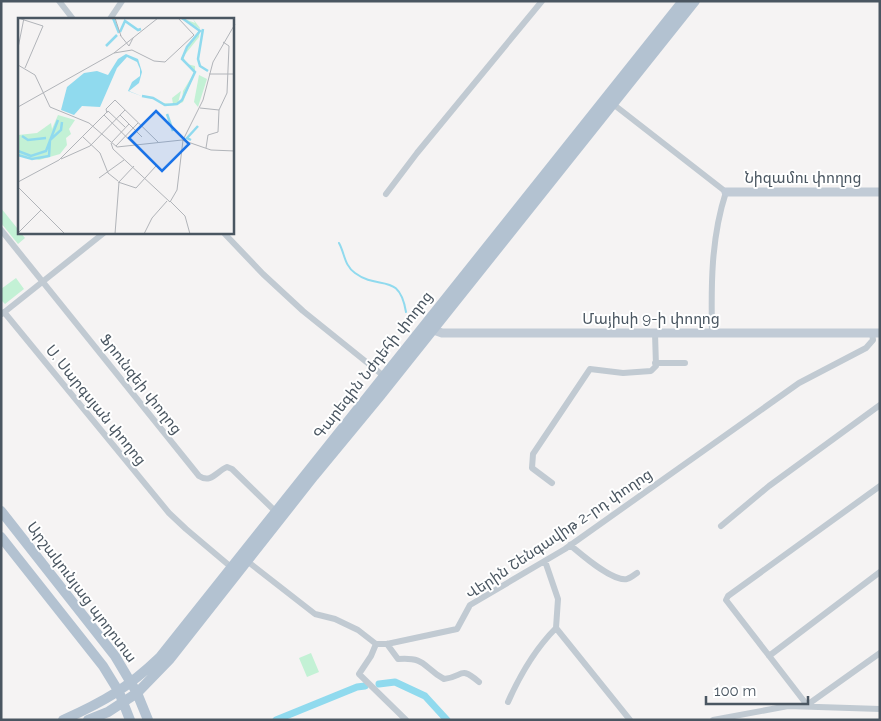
<svg xmlns="http://www.w3.org/2000/svg" width="881" height="721" viewBox="0 0 881 721" font-family="Raleway,'Noto Sans Armenian',sans-serif">
	<style>
		.green { fill: #c3f1d5 }
		.lines { fill: none; stroke-linecap: round; stroke-linejoin: round }
		.stream { stroke: #90daee; stroke-width: 2 }
		.canal { stroke: #90daee; stroke-width: 7 }
		.street { stroke: #c1cad2; stroke-width: 6 }
		.secondary { stroke: #c1cbd6; stroke-width: 9 }
		.primary { stroke: #b3c2d1; stroke-width: 10 }
		.labels { text-anchor: middle; dominant-baseline: central; stroke-width: 4; stroke-linejoin: round; paint-order: stroke }
		.street-label { font-size: 15px; fill: #4a5661; stroke: #fff }
		.inset-river { fill: none; stroke: #90daee; stroke-width: 2.5 }
		.inset-road { fill: none; stroke: #b1b4b9; stroke-width: 1 }
		.view { fill: #1a73e8; fill-opacity: 0.15; stroke: #1a73e8; stroke-width: 2.5 }
		.inset-edge { fill: none; stroke: #4a5661; stroke-width: 2.5 }
	</style>
	<rect width="100%" height="100%" fill="#f5f3f3"/>
	<path class="green" d="M 1,208 L 25,238 L 18,244 L 1,223 Z
		M 16,278 L 24,289 L 5,304 L 1,300 L 1,289 Z
		M 311,653 L 319,672 L 307,677 L 299,658 Z"/>
	<g class="lines">
		<path class="stream" d="M 339,243 C 345,254 344,265 355,273 C 379,291 399,271 406,312"/>
		<path class="canal" d="M 379,684 L 395,682 L 425,696 L 447,720
			M 276,720 L 357,687 L 365,686"/>
		<path class="street" d="M 59,1 L 73,19
			M 110,19 L 122,1
			M 613,104 L 726,192 C 711,238 711,285 712,333
			M 386,194 L 417,153 L 542,1
			M 1,230 L 199,476 C 211,484 217,471 227,467 L 232,469 L 276,512
			M 223,232 L 263,274 L 303,311 L 385,377
			M 4,312 L 169,513 L 186,529 L 231,567
			M 2,314 L 105,232
			M 655,363 L 685,363
			M 552,483 L 532,468 L 533,454 L 590,369 L 623,373 L 651,371 L 656,366 L 655,333
			M 721,526 L 769,486 L 880,405
			M 570,545 C 581,554 612,582 627,579 C 630,578 634,575 637,573
			M 247,561 L 315,614 L 335,619 L 358,630 L 376,644 L 387,644 L 457,629 L 470,605 L 565,549 L 799,383 L 866,348 L 873,340 L 872,333
			M 556,628 L 630,720
			M 376,644 L 371,656 L 359,674 L 406,720
			M 387,644 L 398,659 C 427,657 422,667 444,679 C 464,677 459,665 479,682
			M 769,656 L 880,572
			M 508,702 C 520,675 535,649 556,628 L 558,599 L 545,561
			M 807,705 L 726,600 L 728,596 L 880,486
			M 807,705 L 880,653
			M 713,720 L 788,706 L 880,709"/>
		<path class="secondary" d="M 726,192 L 880,192
			M 428,328 L 442,333 L 880,333"/>
		<path class="primary" d="M 1,511 L 115,656 L 137,693 L 148,720
			M 1,537 L 103,666 L 119,692 L 130,720
			M 63,720 C 103,702 128,688 160,657 L 683,1
			M 88,720 L 108,712 L 137,693 L 170,659 L 314,476 L 380,396 L 695,1"/>
	</g>
	<g class="labels">
		<g class="street-label">
			<text x="803" y="178">Նիզամու փողոց</text>
			<text x="651" y="319">Մայիսի 9-ի փողոց</text>
			<text transform="translate(373 365) rotate(-52)">Գարեգին Նժդեհի փողոց</text>
			<text transform="translate(141 384) rotate(52)">Ֆրունզեի փողոց</text>
			<text transform="translate(96 405) rotate(51)">Ս. Սարգսյան փողոց</text>
			<text transform="translate(559 534) rotate(-34)">Վերին Շենգավիթ 2-րդ փողոց</text>
			<text transform="translate(82 592) rotate(53)">Արշակունյաց պողոտա</text>
		</g>
	</g>
	<g transform="translate(18 18)">
		<rect width="216" height="216" fill="#f5f3f3"/>
		<path d="M 164,0 L 177,5 L 175,1 L 182,10 L 181,19 L 165,39 L 169,46 L 177,48 L 177,54 L 165,84 L 159,87 L 146,88 L 144,85 L 155,86 L 154,80 L 163,73 L 160,85 L 164,82 L 165,73 L 176,55 L 163,40 L 182,11 ZM 181,57 L 189,61 L 180,89 L 176,84 ZM 40,97 L 57,102 L 51,111 L 53,116 L 48,120 L 49,127 L 42,136 L 21,142 L 0,136 L 0,117 L 19,115 L 33,105 L 34,111 Z" fill="#c3f1d5"/>
		<path d="M 108,36 L 120,41 L 124,54 L 121,65 L 111,73 L 126,79 L 110,73 L 114,64 L 122,58 L 122,51 L 119,44 L 109,39 L 99,50 L 82,89 L 64,88 L 56,97 L 43,92 L 49,69 L 66,55 L 79,53 L 90,57 L 100,41 Z" fill="#90daee"/>
		<path class="inset-river" d="M 95,0 L 101,15M 185,11 L 180,41 L 182,48 L 190,53M 102,14 L 107,3 L 120,12 L 123,11M 88,28 L 99,17M 124,78 L 135,80 L 147,87 L 159,86 L 164,82 L 177,54 L 164,41 L 169,29 L 182,13 L 164,0M 149,96 L 155,113M 4,118 L 10,122 L 28,120M 173,122 L 169,120 L 180,108M 0,133 L 13,138 L 28,133 L 40,102M 0,137 L 14,141 L 31,138 L 32,122 L 43,112 L 44,104"/>
		<path class="inset-road" d="M 0,0 L 25,8 L 7,50M 97,0 L 103,18M 102,17 L 111,28 L 115,20M 0,30 L 6,0M 96,35 L 114,32 L 136,43 L 147,44 L 176,17 L 160,0M 0,47 L 17,57 L 32,89 L 71,105 L 99,129 L 164,122 L 193,132 L 217,133M 191,56 L 217,56M 0,89 L 96,35 L 140,0M 182,90 L 201,92M 89,95 L 88,91 L 97,82 L 140,124M 86,97 L 138,148 L 118,170 L 100,164M 102,97 L 124,119M 75,108 L 90,93 L 107,109M 65,119 L 82,135 L 90,155 L 100,163M 94,124 L 111,106M 93,125 L 95,131 L 152,184 L 159,172 L 165,122 L 185,82 L 195,44 L 217,6M 98,128 L 120,105M 188,130 L 190,117 L 200,114 L 201,92 L 209,75 L 211,28 L 205,24M 43,141 L 72,128 L 107,92M 81,160 L 106,142M 0,164 L 41,142 L 75,108M 0,169 L 47,216M 152,183 L 167,198 L 172,216M 0,215 L 23,192M 97,216 L 101,164 L 116,148M 126,216 L 134,200 L 149,183"/>
		<path class="view" d="M 138,93 L 171,126 L 144,153 L 111,120 Z"/>
		<rect width="216" height="216" class="inset-edge"/>
	</g>
	<rect width="881" height="721" fill="none" stroke="#4a5661" stroke-width="5"/>
	<path d="M706 696v8h102v-8" fill="none" stroke="#4a5661" stroke-width="2.5"/>
	<text x="714" y="696" font-size="15" fill="#4a5661" stroke="#ffffff" stroke-width="4" paint-order="stroke">100 m</text>
</svg>
